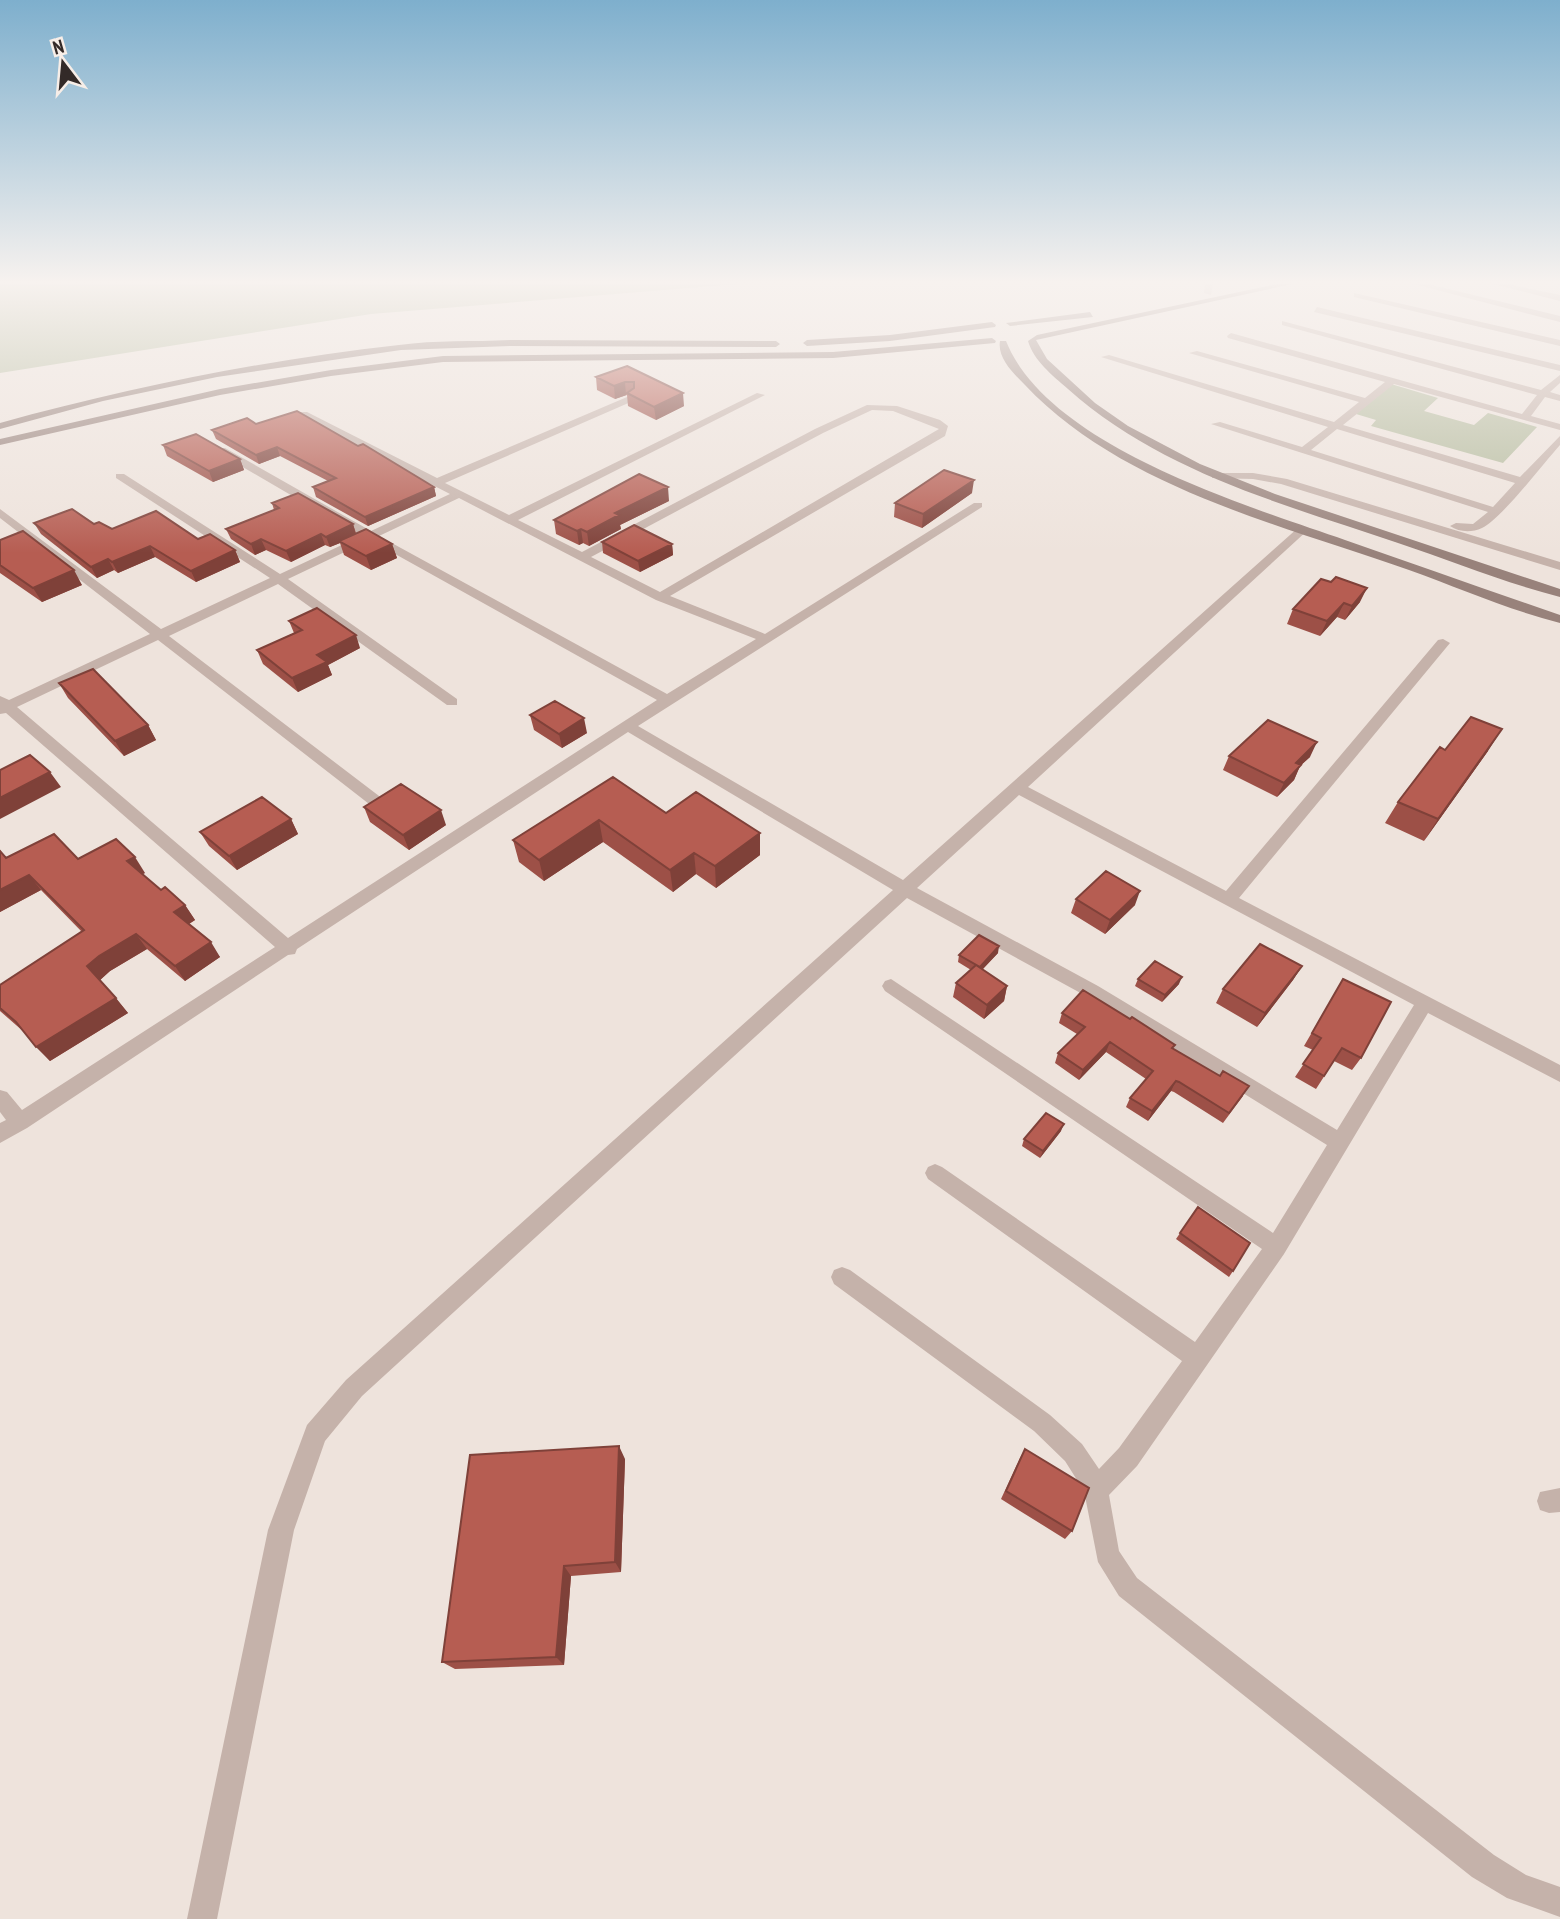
<svg xmlns="http://www.w3.org/2000/svg" width="1560" height="1919" viewBox="0 0 1560 1919" font-family="'PT Sans Narrow',sans-serif">
	<style>
		.green { fill: #b5bb9e }
		.lines { fill: none; stroke-linecap: round; stroke-linejoin: round }
		.street { fill: #c5b2aa; fill-rule: evenodd }
		.secondary { fill: #98827b; fill-rule: evenodd }
		.wall { fill: #9d5047 }
		.shaded-wall { fill: #7f4139 }
		.building { fill: #b65d52; stroke: #7f4139; stroke-width: 2 }
	</style>
	<rect width="100%" height="100%" fill="#eee3dc"/>
	<path class="green" d="M 0,284 L 738,284 L 371,314 L 0,373 Z
		M 1391,384 L 1438,398 L 1424,411 L 1474,425 L 1488,413 L 1537,427 L 1503,463 L 1371,426 L 1376,420 L 1356,414 Z"/>
	<g class="lines">
		<path class="street" d="M 1205,284 L 1213,284 L 1211,295 L 1204,293 Z
			M 1414,284 L 1428,284 L 1560,316 L 1560,322 Z
			M 1493,284 L 1508,284 L 1560,295 L 1560,301 Z
			M 1354,293 L 1560,340 L 1560,346 L 1354,297 Z
			M 1317,307 L 1560,365 L 1560,371 L 1314,312 Z
			M 1282,321 L 1541,390 L 1560,375 L 1560,383 L 1550,392 L 1560,395 L 1560,401 L 1545,397 L 1531,416 L 1560,424 L 1560,430 L 1394,384 L 1343,425 L 1520,477 L 1560,436 L 1560,445 C 1543,464 1501,519 1482,528 C 1471,533 1459,532 1450,526 L 1456,523 L 1473,524 L 1488,512 L 1211,424 L 1220,422 L 1302,447 L 1328,427 L 1101,357 L 1109,355 L 1334,422 L 1359,402 L 1189,353 L 1197,351 L 1365,398 L 1385,382 L 1228,338 L 1227,336 L 1231,333 L 1522,414 L 1537,395 L 1282,325 ZM 1337,429 L 1515,483 L 1493,507 L 1311,450 Z
			M 757,393 L 765,395 L 518,520 L 582,552 L 815,429 L 867,405 L 897,406 L 940,420 L 948,426 L 945,436 L 670,596 L 765,634 L 974,503 L 982,503 L 982,507 L 638,726 L 903,880 L 1299,527 L 1309,529 L 1028,787 L 1226,891 L 1438,640 L 1443,639 L 1450,643 L 1239,898 L 1560,1065 L 1560,1082 L 1428,1013 L 1284,1254 L 1137,1466 L 1109,1495 L 1119,1551 L 1137,1578 L 1494,1855 L 1526,1875 L 1560,1887 L 1560,1917 L 1507,1898 L 1472,1877 L 1119,1596 L 1098,1562 L 1084,1491 L 1065,1461 L 1034,1431 L 834,1284 L 831,1277 L 834,1270 L 842,1267 L 850,1270 L 1050,1415 L 1082,1444 L 1099,1469 L 1119,1448 L 1182,1361 L 928,1179 L 925,1173 L 928,1167 L 935,1164 L 942,1167 L 1195,1342 L 1262,1249 L 885,991 L 882,986 L 885,981 L 891,979 L 1273,1233 L 1327,1145 L 1086,996 L 907,898 L 362,1396 L 325,1441 L 294,1530 L 217,1919 L 187,1919 L 268,1530 L 307,1425 L 346,1380 L 893,890 L 628,732 L 297,949 L 295,954 L 288,955 L 27,1128 L 0,1143 L 0,1123 L 6,1120 L 0,1112 L 0,1090 L 7,1092 L 22,1110 L 275,947 L 6,713 L 0,714 L 0,696 L 9,700 L 150,634 L 0,518 L 0,509 L 161,629 L 270,578 L 116,478 L 116,474 L 124,474 L 280,574 L 361,536 L 217,452 L 217,448 L 225,448 L 371,531 L 450,494 L 299,416 L 299,412 L 307,412 L 437,478 L 627,397 L 633,397 L 633,401 L 445,483 L 509,515 ZM 872,410 L 893,411 L 939,429 L 660,592 L 591,557 L 823,433 ZM 459,498 L 656,600 L 756,639 L 667,694 L 379,536 ZM 370,540 L 657,700 L 288,938 L 17,707 L 158,640 L 373,807 L 383,807 L 386,803 L 383,799 L 169,636 L 278,584 L 447,705 L 457,705 L 457,699 L 288,579 ZM 1019,795 L 1414,1005 L 1337,1130 L 1098,986 L 917,888 Z
			M 1216,473 L 1253,473 L 1287,479 L 1560,562 L 1560,570 L 1281,484 L 1253,479 L 1212,478 L 1212,474 Z
			M 1560,1488 L 1560,1512 L 1549,1513 L 1540,1510 L 1537,1501 L 1540,1492 Z"/>
		<path class="secondary" d="M 1277,284 L 1292,284 L 1036,340 L 1047,359 L 1095,403 L 1128,426 L 1200,464 L 1275,494 L 1560,589 L 1560,597 C 1505,583 1452,561 1398,543 C 1283,504 1161,472 1068,389 C 1052,375 1034,361 1028,341 L 1037,335 Z
			M 1090,312 L 1093,317 L 1010,326 L 1006,323 Z
			M 992,322 L 996,325 L 995,327 L 890,341 L 807,346 L 803,343 L 807,340 L 890,335 Z
			M 992,338 L 996,341 L 995,343 L 833,358 L 443,362 L 331,376 L 220,395 L 0,445 L 0,439 L 220,389 L 331,370 L 443,356 L 833,352 Z
			M 511,340 L 776,341 L 780,344 L 776,347 L 511,346 L 401,350 L 217,377 L 103,401 L 0,429 L 0,423 C 131,387 264,360 399,345 C 436,340 474,342 511,340 Z
			M 1000,341 L 1006,341 C 1048,446 1245,505 1345,540 C 1416,565 1488,590 1560,615 L 1560,623 C 1509,610 1459,588 1409,570 C 1281,525 1121,487 1025,385 C 1014,374 997,358 1000,341 Z"/>
	</g>
	<path class="wall" d="M 627,366 L 684,406 L 656,420 L 628,406 L 627,395 L 615,399 L 597,390 L 596,377 Z
		M 256,424 L 358,446 L 434,487 L 436,496 L 368,526 L 316,497 L 313,487 L 328,481 L 280,456 L 259,464 L 216,439 L 212,430 Z
		M 163,445 L 240,459 L 244,470 L 213,482 L 167,456 Z
		M 972,493 L 922,528 L 894,517 L 895,503 Z
		M 669,501 L 620,525 L 621,529 L 589,546 L 583,543 L 579,545 L 556,534 L 554,520 Z
		M 272,503 L 353,524 L 356,533 L 392,544 L 397,558 L 371,570 L 344,555 L 340,543 L 330,547 L 325,545 L 291,562 L 266,550 L 255,555 L 231,539 L 226,529 L 274,510 Z
		M 34,523 L 94,524 L 112,529 L 198,539 L 235,550 L 240,562 L 196,582 L 155,557 L 118,573 L 114,570 L 97,578 L 41,534 Z
		M 0,540 L 82,585 L 42,602 L 0,573 Z
		M 602,542 L 672,544 L 673,555 L 640,572 L 603,553 Z
		M 1331,582 L 1360,602 L 1345,620 L 1337,617 L 1320,636 L 1287,624 L 1293,609 Z
		M 289,621 L 360,648 L 328,665 L 332,675 L 298,692 L 263,664 L 257,650 L 294,633 Z
		M 59,683 L 148,725 L 156,740 L 124,756 L 68,698 Z
		M 530,715 L 587,733 L 562,748 L 534,730 Z
		M 1445,750 L 1488,751 L 1424,841 L 1385,823 L 1398,802 Z
		M 1229,756 L 1310,757 L 1300,766 L 1294,780 L 1277,797 L 1223,770 Z
		M 613,777 L 666,813 L 760,855 L 716,888 L 696,874 L 673,892 L 603,842 L 544,881 L 519,862 L 513,840 Z
		M 364,807 L 446,825 L 409,850 L 370,822 Z
		M 291,819 L 298,834 L 237,870 L 209,846 L 200,832 Z
		M 0,850 L 6,858 L 78,859 L 145,873 L 142,874 L 161,890 L 185,905 L 195,920 L 189,924 L 220,957 L 185,981 L 147,949 L 110,971 L 100,980 L 128,1013 L 50,1061 L 24,1032 L 0,1011 L 0,985 L 82,932 L 41,890 L 0,912 Z
		M 1076,899 L 1135,905 L 1105,934 L 1071,913 Z
		M 998,953 L 982,970 L 1007,986 L 1004,1001 L 984,1019 L 953,997 L 956,983 L 971,970 L 958,962 L 959,955 Z
		M 1302,966 L 1293,980 L 1257,1027 L 1216,1003 L 1223,989 Z
		M 1138,979 L 1179,984 L 1162,1002 L 1135,986 Z
		M 1343,979 L 1361,1058 L 1352,1070 L 1334,1061 L 1316,1089 L 1295,1077 L 1313,1050 L 1304,1046 Z
		M 1062,1013 L 1173,1049 L 1243,1096 L 1223,1123 L 1174,1092 L 1171,1091 L 1148,1121 L 1126,1107 L 1130,1098 L 1146,1079 L 1106,1052 L 1079,1080 L 1055,1063 L 1058,1053 L 1077,1034 L 1059,1023 Z
		M 1061,1131 L 1040,1158 L 1022,1146 L 1024,1139 Z
		M 1198,1207 L 1233,1271 L 1229,1277 L 1176,1239 Z
		M 1025,1449 L 1072,1531 L 1065,1539 L 1001,1499 L 1020,1458 Z
		M 625,1459 L 621,1572 L 571,1576 L 564,1665 L 455,1669 L 442,1662 Z"/>
	<path class="shaded-wall" d="M 625,382 L 626,395 L 615,399 L 614,386 Z
		M 683,393 L 684,406 L 656,420 L 654,407 Z
		M 277,447 L 280,456 L 259,464 L 256,455 Z
		M 240,459 L 244,470 L 213,482 L 209,471 Z
		M 974,480 L 972,493 L 922,528 L 923,514 Z
		M 434,487 L 436,496 L 368,526 L 365,517 Z
		M 668,487 L 669,501 L 620,525 L 621,529 L 589,546 L 587,532 L 615,513 Z
		M 353,524 L 356,535 L 339,541 L 340,543 L 330,547 L 326,537 Z
		M 581,529 L 583,543 L 579,545 L 577,531 Z
		M 321,534 L 325,545 L 291,562 L 286,551 Z
		M 261,539 L 266,550 L 255,555 L 251,544 Z
		M 392,544 L 397,558 L 371,570 L 366,556 Z
		M 672,544 L 673,555 L 640,572 L 638,561 Z
		M 150,546 L 155,557 L 118,573 L 112,562 Z
		M 235,550 L 240,562 L 196,582 L 191,571 Z
		M 108,559 L 114,570 L 97,578 L 91,567 Z
		M 74,570 L 82,585 L 42,602 L 33,588 Z
		M 1367,588 L 1360,602 L 1345,620 L 1352,606 Z
		M 1344,603 L 1337,617 L 1320,636 L 1327,621 Z
		M 356,635 L 360,648 L 328,665 L 332,675 L 298,692 L 292,678 L 317,655 Z
		M 584,718 L 587,733 L 562,748 L 559,734 Z
		M 148,725 L 156,740 L 124,756 L 115,741 Z
		M 1502,729 L 1488,751 L 1424,841 L 1438,819 Z
		M 1317,742 L 1310,757 L 1300,766 L 1294,780 L 1277,797 L 1284,783 L 1296,763 Z
		M 50,772 L 61,787 L 0,819 L 0,798 Z
		M 441,810 L 446,825 L 409,850 L 403,835 Z
		M 291,819 L 298,834 L 237,870 L 229,856 Z
		M 599,820 L 603,842 L 544,881 L 539,860 Z
		M 760,833 L 760,855 L 716,888 L 715,866 Z
		M 694,853 L 696,874 L 673,892 L 670,870 Z
		M 135,857 L 145,873 L 137,877 L 127,861 Z
		M 29,875 L 41,890 L 0,912 L 0,890 Z
		M 1140,891 L 1135,905 L 1105,934 L 1110,920 Z
		M 185,905 L 195,920 L 184,927 L 174,912 Z
		M 136,934 L 147,949 L 110,971 L 99,981 L 87,966 L 99,956 Z
		M 211,942 L 220,957 L 185,981 L 175,966 Z
		M 999,946 L 998,953 L 978,974 L 980,967 Z
		M 1302,966 L 1293,980 L 1257,1027 L 1265,1013 Z
		M 1182,977 L 1179,984 L 1162,1002 L 1165,995 Z
		M 1007,986 L 1004,1001 L 984,1019 L 987,1005 Z
		M 116,998 L 128,1013 L 50,1061 L 36,1047 Z
		M 1110,1042 L 1106,1052 L 1079,1080 L 1083,1070 Z
		M 1176,1081 L 1171,1091 L 1148,1121 L 1152,1111 Z
		M 1064,1124 L 1061,1131 L 1040,1158 L 1043,1151 Z
		M 619,1446 L 625,1459 L 621,1572 L 615,1562 Z
		M 564,1566 L 571,1576 L 564,1665 L 556,1657 Z"/>
	<path class="building" d="M 627,366 L 683,393 L 654,407 L 627,393 L 634,388 L 634,382 L 625,382 L 614,386 L 596,377 Z
		M 297,411 L 358,446 L 363,444 L 434,487 L 365,517 L 313,487 L 336,478 L 277,447 L 256,455 L 212,430 L 247,418 L 256,424 Z
		M 196,434 L 240,459 L 209,471 L 163,445 Z
		M 944,470 L 974,480 L 923,514 L 895,503 Z
		M 639,474 L 668,487 L 615,513 L 619,515 L 587,532 L 581,529 L 577,531 L 554,520 Z
		M 298,493 L 353,524 L 326,537 L 321,534 L 286,551 L 261,539 L 251,544 L 226,529 L 279,508 L 272,503 Z
		M 72,509 L 94,524 L 99,522 L 112,529 L 156,511 L 198,539 L 210,534 L 235,550 L 191,571 L 150,546 L 112,562 L 108,559 L 91,567 L 34,523 Z
		M 634,525 L 672,544 L 638,561 L 602,542 Z
		M 366,529 L 392,544 L 366,556 L 339,541 Z
		M 23,531 L 74,570 L 33,588 L 0,565 L 0,540 Z
		M 1336,577 L 1367,588 L 1352,606 L 1344,603 L 1327,621 L 1293,609 L 1321,579 L 1331,582 Z
		M 317,608 L 356,635 L 317,655 L 327,662 L 292,678 L 257,650 L 302,630 L 289,621 Z
		M 93,669 L 148,725 L 115,741 L 59,683 Z
		M 555,701 L 584,718 L 559,734 L 530,715 Z
		M 1471,717 L 1502,729 L 1438,819 L 1398,802 L 1440,747 L 1445,750 Z
		M 1268,720 L 1317,742 L 1296,763 L 1301,765 L 1284,783 L 1229,756 Z
		M 30,755 L 50,772 L 0,798 L 0,770 Z
		M 613,777 L 666,813 L 696,792 L 760,833 L 715,866 L 694,853 L 670,870 L 599,820 L 539,860 L 513,840 Z
		M 401,784 L 441,810 L 403,835 L 364,807 Z
		M 262,797 L 291,819 L 229,856 L 200,832 Z
		M 54,834 L 78,859 L 116,839 L 135,857 L 127,861 L 161,890 L 165,887 L 185,905 L 174,912 L 211,942 L 175,966 L 136,934 L 99,956 L 87,966 L 116,998 L 36,1047 L 16,1022 L 0,1008 L 0,985 L 84,930 L 29,875 L 0,890 L 0,851 L 6,858 Z
		M 1106,871 L 1140,891 L 1110,920 L 1076,899 Z
		M 979,935 L 999,946 L 980,967 L 959,955 Z
		M 1260,944 L 1302,966 L 1265,1013 L 1223,989 Z
		M 1155,961 L 1182,977 L 1165,995 L 1138,979 Z
		M 976,965 L 1007,986 L 987,1005 L 956,983 Z
		M 1343,979 L 1391,1002 L 1361,1058 L 1342,1048 L 1324,1076 L 1303,1064 L 1321,1038 L 1312,1033 Z
		M 1083,990 L 1130,1019 L 1132,1017 L 1175,1045 L 1172,1048 L 1220,1076 L 1223,1071 L 1249,1086 L 1229,1113 L 1179,1082 L 1176,1081 L 1152,1111 L 1130,1098 L 1153,1071 L 1110,1042 L 1083,1070 L 1058,1053 L 1085,1027 L 1062,1013 Z
		M 1046,1113 L 1064,1124 L 1043,1151 L 1024,1139 Z
		M 1198,1207 L 1250,1243 L 1233,1271 L 1180,1233 Z
		M 619,1446 L 615,1562 L 564,1566 L 556,1657 L 442,1662 L 470,1455 Z
		M 1025,1449 L 1089,1488 L 1072,1531 L 1006,1491 Z"/>
	<linearGradient id="sky" x2="0" y2="1"><stop stop-color="#7eafcd"/><stop offset="0.51" stop-color="#f7f2ef"/><stop offset="1" stop-color="#f7f2ef" stop-opacity="0"/></linearGradient>
	<rect width="1560" height="553" fill="url(#sky)"/>
	<g transform="translate(63 63) rotate(344)" stroke="#f7eee8" stroke-width="5" paint-order="stroke">
	<path d="M0-5L12 26L0 18L-12 26Z" fill="#332a28"/>
	<text y="-10" font-size="19" font-weight="bold" text-anchor="middle" fill="#332a28">N</text>
	</g>
</svg>
